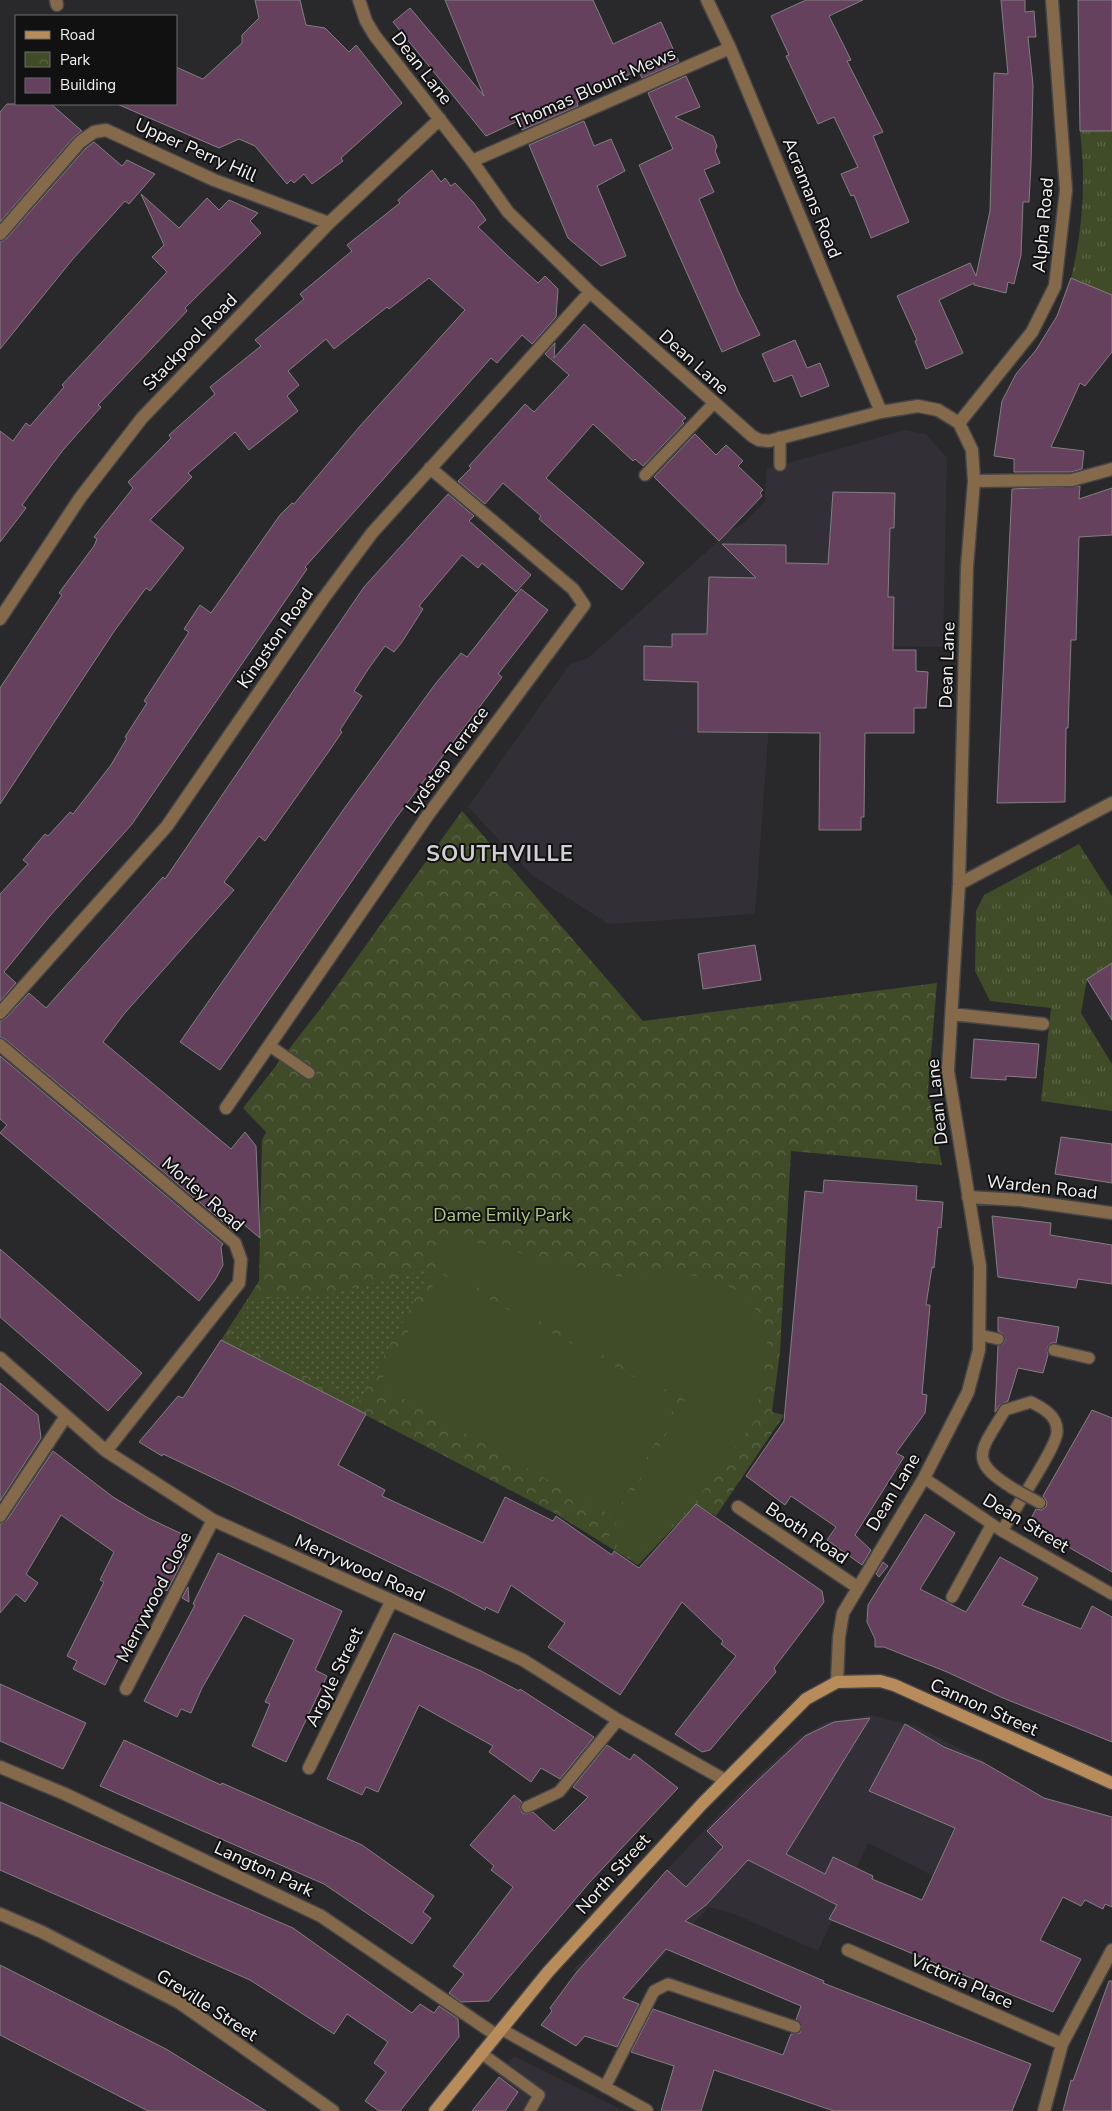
<svg xmlns="http://www.w3.org/2000/svg" width="1112" height="2111" viewBox="0 0 1112 2111" font-family="'Nunito Sans',sans-serif">
	<style>
		.built { fill: #332f37 }
		.grass { fill: url(#grass-tufts) }
		.park { fill: url(#park-crowns) }
		.garden { fill: url(#garden-dots) }
		.pitch { fill: #404c28 }
		.building { fill: #65415d; stroke: #827f81 }
		.lines { fill: none; stroke-linecap: round; stroke-linejoin: round }
		.lane-casing { stroke: #454447; stroke-width: 14 }
		.street-casing { stroke: #454447; stroke-width: 15 }
		.secondary-casing { stroke: #454447; stroke-width: 15 }
		.lane { stroke: #84694a; stroke-width: 11 }
		.street { stroke: #84694a; stroke-width: 12 }
		.secondary { stroke: #b88c5a; stroke-width: 12 }
		.lane-bridge-casing { stroke: #454447; stroke-width: 14; stroke-linecap: butt }
		.lane-bridge { stroke: #84694a; stroke-width: 11 }
		.labels { text-anchor: middle; dominant-baseline: central; stroke-width: 4; stroke-linejoin: round; paint-order: stroke }
		.street-label { font-size: 18px; fill: #f3f2f4; stroke: #121112 }
		.park-label { font-size: 18px; fill: #b0c984; stroke: #121112 }
		.district-label { font-size: 22px; font-weight: bold; letter-spacing: 1px; fill: #d2d0d4; stroke: #121112 }
	</style>
	<defs>
		<pattern id="grass-tufts" width="24" height="20" patternUnits="userSpaceOnUse" patternTransform="scale(1.25)"><rect width="24" height="20" fill="#404c28"/><path d="M3 7l-1-3M5 7V3M7 7l1-3M15 17l-1-3M17 17v-4M19 17l1-3" fill="none" stroke="#5c6648"/></pattern>
		<pattern id="park-crowns" width="20" height="18" patternUnits="userSpaceOnUse" patternTransform="scale(1.25)"><rect width="20" height="18" fill="#404c28"/><path d="M2 6a3 3 0 1 1 6 0M12 15a3 3 0 1 1 6 0" fill="none" stroke="#5c6648"/></pattern>
		<pattern id="garden-dots" width="8" height="8" patternUnits="userSpaceOnUse" patternTransform="scale(1.25)"><rect width="8" height="8" fill="#404c28"/><path d="M2 2h.1M6 6h.1" fill="none" stroke="#5c6648" stroke-width="1.8" stroke-linecap="round"/></pattern>
	</defs>
	<rect width="100%" height="100%" fill="#29282b"/>
	<path class="built" d="M 905,430 L 926,434 L 947,458 L 943,647 L 775,645 L 755,914 L 609,924 L 533,876 L 468,807 L 570,664 L 588,658 L 732,529 L 742,525 L 765,501 L 767,469 Z
		M 870,1715 L 916,1726 L 984,1761 L 933,1876 L 868,1843 L 818,1951 L 734,1914 L 709,1907 L 619,2003 L 573,1970 L 740,1792 L 800,1737 L 826,1722 Z
		M 514,2056 L 624,2111 L 505,2111 L 518,2092 L 499,2077 Z"/>
	<path class="grass" d="M 1080,131 L 1112,131 L 1112,295 L 1071,278 C 1083,229 1086,181 1080,131 Z
		M 1079,844 L 1112,896 L 1112,963 L 1087,979 L 1081,1013 L 1112,1064 L 1112,1111 L 1041,1101 L 1051,1008 L 990,1001 L 975,971 L 976,911 L 984,895 Z"/>
	<path class="park" d="M 462,811 L 643,1021 L 937,983 L 928,1090 L 942,1165 L 791,1151 L 780,1352 L 772,1412 L 784,1415 L 716,1516 L 696,1504 L 638,1565 L 556,1514 L 221,1340 L 259,1281 L 262,1140 L 266,1132 L 243,1108 L 321,1008 Z"/>
	<path class="garden" d="M 432,1268 L 359,1402 L 227,1337 L 252,1299 L 329,1294 Z"/>
	<path class="pitch" d="M 445,1235 L 620,1277 L 661,1272 L 705,1277 L 743,1293 L 759,1314 L 765,1328 L 768,1348 L 755,1420 L 694,1503 L 635,1561 L 608,1538 L 685,1400 L 431,1262 Z
		M 440,1273 L 678,1401 L 614,1517 L 379,1385 Z"/>
	<path class="building" d="M 255,0 L 300,0 L 306,25 L 325,28 L 349,52 L 356,45 L 402,103 L 341,158 L 343,161 L 312,184 L 304,174 L 294,183 L 291,180 L 287,184 L 255,146 L 239,139 L 219,148 L 117,104 L 176,104 L 176,67 L 203,79 L 242,43 L 242,35 L 259,18 Z
		M 445,0 L 593,0 L 613,44 L 661,22 L 679,62 L 642,78 L 638,70 L 577,102 L 578,106 L 522,130 L 518,121 L 486,136 L 393,22 L 410,8 L 484,96 Z
		M 806,0 L 863,0 L 829,16 L 851,60 L 847,61 L 883,132 L 873,136 L 909,222 L 871,238 L 854,195 L 851,196 L 841,174 L 858,167 L 834,117 L 818,124 L 786,56 L 789,55 L 771,16 Z
		M 1001,0 L 1025,0 L 1025,12 L 1034,11 L 1036,37 L 1028,37 L 1033,85 L 1031,164 L 1029,202 L 1023,202 L 1021,255 L 1014,284 L 1008,282 L 1006,293 L 974,285 L 974,283 L 939,300 L 963,353 L 926,369 L 915,341 L 917,340 L 897,296 L 970,263 L 976,276 L 990,211 L 994,73 L 1008,74 Z
		M 1078,0 L 1112,0 L 1112,131 L 1080,131 Z
		M 686,76 L 700,107 L 675,117 L 713,136 L 717,146 L 715,151 L 720,163 L 704,170 L 714,192 L 699,199 L 738,291 L 760,335 L 722,352 L 639,165 L 673,149 L 648,93 Z
		M 7,104 L 51,104 L 82,131 L 74,137 L 0,222 L 0,112 Z
		M 584,121 L 594,146 L 611,139 L 625,171 L 597,186 L 626,256 L 601,266 L 568,238 L 529,145 Z
		M 94,142 L 122,166 L 127,160 L 155,174 L 129,204 L 125,201 L 72,260 L 0,349 L 0,242 L 6,239 L 86,148 Z
		M 432,170 L 441,182 L 445,178 L 451,186 L 455,183 L 473,202 L 486,220 L 478,227 L 508,256 L 538,283 L 545,276 L 558,289 L 556,317 L 532,344 L 522,335 L 497,363 L 491,358 L 305,567 L 307,569 L 132,824 L 49,917 L 4,972 L 16,983 L 0,1001 L 0,894 L 28,864 L 23,860 L 45,834 L 48,836 L 70,812 L 73,814 L 111,765 L 127,738 L 125,737 L 147,703 L 144,701 L 189,632 L 184,629 L 200,605 L 211,613 L 280,515 L 292,503 L 294,504 L 360,426 L 465,310 L 429,278 L 389,309 L 387,307 L 334,349 L 326,339 L 288,371 L 299,385 L 287,396 L 298,411 L 249,450 L 235,432 L 188,473 L 192,477 L 150,520 L 184,548 L 150,591 L 146,588 L 115,630 L 0,804 L 0,688 L 62,595 L 59,593 L 94,546 L 97,539 L 94,537 L 133,488 L 128,482 L 171,438 L 169,435 L 215,394 L 210,387 L 261,346 L 255,340 L 304,299 L 300,294 L 352,251 L 347,245 L 400,203 L 398,200 Z
		M 141,194 L 179,228 L 207,198 L 219,210 L 229,200 L 258,213 L 250,221 L 261,233 L 185,308 L 187,311 L 98,405 L 101,407 L 63,450 L 22,505 L 26,508 L 0,542 L 0,431 L 13,441 L 26,423 L 30,426 L 64,387 L 62,385 L 167,272 L 152,257 L 164,245 Z
		M 1071,278 L 1112,295 L 1112,352 L 1085,386 L 1080,383 L 1051,447 L 1084,451 L 1082,469 L 1071,472 L 1014,472 L 1014,459 L 994,456 L 1002,401 L 1016,374 L 1036,350 L 1057,316 Z
		M 584,324 L 686,418 L 682,421 L 684,423 L 643,466 L 635,459 L 633,461 L 593,424 L 546,478 L 644,563 L 622,590 L 539,519 L 541,516 L 503,483 L 485,504 L 458,481 L 471,468 L 469,466 L 525,404 L 534,412 L 569,375 L 545,354 L 555,343 L 554,358 Z
		M 795,340 L 807,368 L 820,363 L 829,386 L 801,397 L 792,375 L 774,382 L 762,354 Z
		M 695,434 L 716,455 L 726,445 L 743,461 L 738,466 L 763,490 L 760,493 L 762,496 L 719,541 L 654,477 Z
		M 1080,486 L 1079,499 L 1112,488 L 1112,535 L 1079,537 L 1076,640 L 1071,640 L 1068,728 L 1066,728 L 1065,802 L 997,803 L 1012,489 Z
		M 833,492 L 895,493 L 894,528 L 890,528 L 888,597 L 894,597 L 893,650 L 916,650 L 916,671 L 928,672 L 926,708 L 914,708 L 914,733 L 865,733 L 864,817 L 861,817 L 861,830 L 819,830 L 820,733 L 698,732 L 698,682 L 644,680 L 644,646 L 672,647 L 672,634 L 707,634 L 709,577 L 756,578 L 722,544 L 786,545 L 786,563 L 828,564 Z
		M 448,494 L 474,516 L 469,521 L 531,575 L 516,592 L 482,563 L 478,568 L 462,555 L 419,606 L 423,609 L 402,642 L 394,652 L 385,646 L 369,668 L 354,691 L 362,696 L 340,730 L 342,732 L 327,754 L 265,841 L 259,836 L 224,882 L 234,890 L 124,1014 L 103,1042 L 231,1149 L 245,1132 L 256,1146 L 260,1238 L 242,1223 L 234,1231 L 5,1039 L 0,1037 L 0,1021 L 6,1018 L 29,993 L 46,1008 L 163,877 L 165,879 L 364,587 Z
		M 521,589 L 548,610 L 498,674 L 502,677 L 396,818 L 220,1070 L 180,1042 L 346,806 L 436,683 L 461,653 L 467,657 Z
		M 755,945 L 761,980 L 703,989 L 698,954 Z
		M 1112,963 L 1112,1020 L 1087,979 Z
		M 974,1039 L 1039,1044 L 1036,1078 L 1006,1076 L 1006,1080 L 971,1078 Z
		M 0,1056 L 223,1244 L 221,1247 L 223,1265 L 215,1280 L 199,1301 L 0,1133 L 7,1125 L 0,1119 Z
		M 1061,1137 L 1112,1144 L 1112,1183 L 1055,1174 Z
		M 824,1180 L 917,1186 L 916,1200 L 943,1202 L 941,1228 L 938,1227 L 934,1268 L 932,1267 L 926,1305 L 930,1305 L 922,1394 L 927,1395 L 925,1413 L 896,1453 L 904,1457 L 855,1535 L 871,1550 L 862,1565 L 827,1540 L 836,1527 L 791,1496 L 785,1505 L 746,1476 L 784,1421 L 805,1191 L 823,1193 Z
		M 992,1216 L 1051,1223 L 1050,1235 L 1112,1245 L 1112,1284 L 1078,1279 L 1076,1288 L 998,1277 Z
		M 0,1249 L 142,1373 L 108,1411 L 0,1317 Z
		M 998,1317 L 1059,1327 L 1056,1343 L 1051,1343 L 1047,1348 L 1048,1355 L 1043,1373 L 1018,1368 L 1008,1401 L 999,1406 L 995,1412 L 998,1346 L 1003,1344 L 1005,1340 L 1003,1334 L 998,1331 Z
		M 221,1340 L 366,1414 L 338,1465 L 385,1490 L 382,1496 L 483,1543 L 505,1497 L 553,1521 L 556,1516 L 612,1555 L 614,1551 L 639,1568 L 696,1504 L 822,1591 L 824,1602 L 774,1668 L 776,1672 L 710,1750 L 702,1752 L 675,1734 L 736,1656 L 721,1644 L 723,1641 L 682,1602 L 620,1695 L 548,1647 L 565,1623 L 511,1585 L 498,1613 L 486,1607 L 485,1610 L 452,1592 L 182,1463 L 163,1454 L 162,1456 L 139,1442 L 178,1396 L 183,1398 Z
		M 0,1383 L 38,1415 L 41,1438 L 0,1501 Z
		M 1092,1410 L 1112,1418 L 1112,1572 L 1028,1524 L 1036,1509 L 1041,1510 L 1046,1507 L 1047,1502 L 1043,1496 Z
		M 53,1451 L 113,1497 L 148,1518 L 182,1534 L 184,1558 L 167,1591 L 156,1585 L 105,1685 L 73,1669 L 77,1661 L 67,1656 L 104,1582 L 100,1580 L 114,1552 L 61,1515 L 26,1574 L 38,1583 L 25,1602 L 16,1594 L 0,1613 L 0,1524 L 7,1520 Z
		M 925,1514 L 955,1533 L 920,1589 L 966,1612 L 1000,1557 L 1038,1578 L 1022,1605 L 1081,1629 L 1092,1606 L 1112,1617 L 1112,1742 L 1003,1698 L 947,1672 L 884,1647 L 875,1647 L 875,1639 L 867,1622 L 868,1605 Z
		M 218,1553 L 342,1611 L 315,1670 L 327,1676 L 286,1762 L 252,1746 L 270,1704 L 265,1702 L 294,1640 L 244,1615 L 202,1688 L 191,1713 L 181,1709 L 177,1717 L 144,1701 L 195,1605 L 193,1604 Z
		M 883,1562 L 888,1566 L 879,1577 L 876,1574 Z
		M 188,1587 L 189,1602 L 182,1598 Z
		M 394,1633 L 481,1671 L 519,1691 L 520,1689 L 594,1737 L 560,1779 L 541,1768 L 531,1782 L 489,1752 L 493,1746 L 419,1705 L 378,1792 L 366,1787 L 362,1795 L 327,1779 Z
		M 0,1684 L 86,1723 L 63,1769 L 0,1741 Z
		M 870,1718 L 786,1854 L 825,1874 L 833,1857 L 873,1876 L 872,1879 L 922,1900 L 955,1828 L 869,1791 L 905,1724 L 944,1747 L 984,1763 L 1044,1798 L 1112,1817 L 1112,1907 L 1105,1904 L 1103,1909 L 1085,1900 L 1081,1906 L 1063,1897 L 1040,1940 L 1081,1959 L 1053,2012 L 829,1919 L 837,1905 L 748,1860 L 706,1905 L 685,1921 L 824,1981 L 823,1983 L 1031,2064 L 1012,2111 L 834,2111 L 714,2070 L 701,2111 L 661,2111 L 674,2066 L 631,2052 L 653,2009 L 783,2055 L 791,2034 L 800,2033 L 802,2026 L 796,2020 L 801,2006 L 666,1949 L 623,1998 L 639,2004 L 617,2047 L 585,2036 L 576,2046 L 541,2025 L 552,2011 L 550,2008 L 576,1973 L 667,1870 L 686,1887 L 723,1847 L 707,1831 L 755,1783 L 805,1736 L 834,1722 Z
		M 124,1740 L 221,1785 L 222,1783 L 362,1845 L 434,1896 L 423,1912 L 431,1918 L 412,1944 L 324,1884 L 100,1786 Z
		M 607,1745 L 630,1760 L 634,1754 L 678,1788 L 589,1883 L 489,2001 L 461,2002 L 449,1993 L 464,1974 L 453,1966 L 513,1887 L 491,1870 L 494,1866 L 470,1845 L 514,1795 L 522,1802 L 520,1807 L 522,1813 L 527,1814 L 533,1812 L 554,1831 L 588,1797 L 573,1787 Z
		M 0,1802 L 293,1928 L 412,2013 L 420,2004 L 434,2013 L 439,2006 L 458,2019 L 459,2037 L 400,2111 L 379,2111 L 365,2101 L 386,2072 L 374,2063 L 388,2042 L 347,2014 L 334,2034 L 250,1980 L 0,1870 Z
		M 0,1965 L 166,2049 L 266,2111 L 148,2111 L 0,2035 Z
		M 1109,1981 L 1112,1981 L 1112,2111 L 1063,2111 L 1071,2080 L 1073,2081 Z
		M 499,2077 L 518,2092 L 505,2111 L 472,2111 Z"/>
	<g class="lines">
		<g class="lane-casing">
			<path id="lane" d="M 780,465 L 780,437
				M 645,475 L 714,403
				M 270,1046 L 309,1073
				M 980,1335 L 998,1339
				M 1054,1350 L 1089,1358
				M 924,1478 L 1002,1531 L 1112,1594
				M 1002,1531 C 1012,1513 1057,1447 1057,1432 C 1058,1416 1043,1408 1031,1402 L 1005,1410 C 981,1451 966,1460 1014,1489
				M 952,1597 L 992,1524
				M 527,1807 L 559,1792 L 618,1720
				M 501,2029 L 647,2110
				M 481,2053 L 539,2095 L 530,2111
				M 605,2087 L 654,1991 L 668,1984 L 795,2027"/>
		</g>
		<g class="street-casing">
			<path id="street" d="M 56,0 L 57,5
				M 359,0 L 366,21 L 375,36 L 472,161 L 508,212 L 590,292 L 752,436 L 759,440 L 769,441 L 881,412 L 918,406 L 938,410 L 959,423 L 972,450 L 974,481 L 967,567 L 959,884 L 948,1071 L 980,1266 L 979,1350 L 968,1392 L 924,1478 L 843,1613 L 839,1637 L 837,1682
				M 707,0 L 730,48 L 881,412
				M 472,161 L 730,48
				M 0,234 L 80,142 L 94,132 L 106,130 L 214,180 L 329,223
				M 959,423 L 1032,332 L 1055,286 L 1066,190 L 1052,0
				M 974,481 L 1072,480 L 1112,469
				M 0,619 L 80,498 L 142,418 L 329,223 L 440,119
				M 959,884 L 1112,803
				M 0,1013 L 167,826 L 323,599 L 372,533 L 590,292
				M 952,1014 L 1043,1024
				M 0,1045 L 235,1243 L 241,1260 L 239,1283 L 106,1451
				M 226,1108 L 428,815 L 584,605 L 573,589 L 430,468
				M 968,1197 L 1020,1200 L 1112,1213
				M 0,1358 L 106,1451 L 213,1520 L 523,1660 L 618,1720 L 725,1780
				M 738,1507 L 857,1587
				M 0,1516 L 66,1416
				M 126,1689 L 213,1520
				M 0,1767 L 65,1794 L 321,1916 L 496,2035
				M 309,1768 L 391,1602
				M 0,1914 L 42,1932 L 180,2003 L 333,2111
				M 848,1950 L 1062,2044
				M 1044,2111 L 1062,2044 L 1112,1950"/>
		</g>
		<g class="secondary-casing">
			<path id="secondary" d="M 435,2111 L 548,1972 L 702,1804 L 806,1699 L 837,1682 L 880,1681 L 894,1685 L 1112,1783"/>
		</g>
		<use href="#lane" class="lane"/>
		<use href="#street" class="street"/>
		<use href="#secondary" class="secondary"/>
		<g class="lane-bridge-casing">
			<path id="lane-bridge" d="M 1014,1489 L 1040,1503"/>
		</g>
		<use href="#lane-bridge" class="lane-bridge"/>
	</g>
	<g class="labels">
		<g class="street-label">
			<text transform="translate(422 68) rotate(52)">Dean Lane</text>
			<text transform="translate(594 88) rotate(-24)">Thomas Blount Mews</text>
			<text transform="translate(196 150) rotate(24)">Upper Perry Hill</text>
			<text transform="translate(812 198) rotate(68)">Acramans Road</text>
			<text transform="translate(1043 225) rotate(-85)">Alpha Road</text>
			<text transform="translate(190 342) rotate(-46)">Stackpool Road</text>
			<text transform="translate(694 362) rotate(42)">Dean Lane</text>
			<text transform="translate(275 638) rotate(-55)">Kingston Road</text>
			<text transform="translate(947 665) rotate(-88)">Dean Lane</text>
			<text transform="translate(447 760) rotate(-54)">Lydstep Terrace</text>
			<text transform="translate(937 1102) rotate(-96)">Dean Lane</text>
			<text transform="translate(1042 1187) rotate(6)">Warden Road</text>
			<text transform="translate(203 1194) rotate(41)">Morley Road</text>
			<text transform="translate(893 1492) rotate(-59)">Dean Lane</text>
			<text transform="translate(1026 1523) rotate(31)">Dean Street</text>
			<text transform="translate(807 1533) rotate(34)">Booth Road</text>
			<text transform="translate(360 1568) rotate(24)">Merrywood Road</text>
			<text transform="translate(154 1597) rotate(-63)">Merrywood Close</text>
			<text transform="translate(334 1677) rotate(-64)">Argyle Street</text>
			<text transform="translate(984 1707) rotate(24)">Cannon Street</text>
			<text transform="translate(264 1869) rotate(25)">Langton Park</text>
			<text transform="translate(613 1874) rotate(-48)">North Street</text>
			<text transform="translate(962 1981) rotate(24)">Victoria Place</text>
			<text transform="translate(207 2005) rotate(33)">Greville Street</text>
		</g>
		<g class="park-label">
			<text x="502" y="1215">Dame Emily Park</text>
		</g>
		<g class="district-label">
			<text x="500" y="854">SOUTHVILLE</text>
		</g>
	</g>
	<rect x="15" y="15" width="162" height="90" fill="#121112" stroke="#6c6b6c"/>
	<rect x="25" y="31" width="25" height="8" fill="#b88c5a" stroke="#6c6b6c"/>
	<text x="60" y="40" font-size="15" fill="#f3f2f4">Road</text>
	<rect x="25" y="52" width="25" height="15" fill="url(#park-crowns)" stroke="#6c6b6c"/>
	<text x="60" y="65" font-size="15" fill="#f3f2f4">Park</text>
	<rect x="25" y="78" width="25" height="15" fill="#65415d" stroke="#6c6b6c"/>
	<text x="60" y="90" font-size="15" fill="#f3f2f4">Building</text>
</svg>
